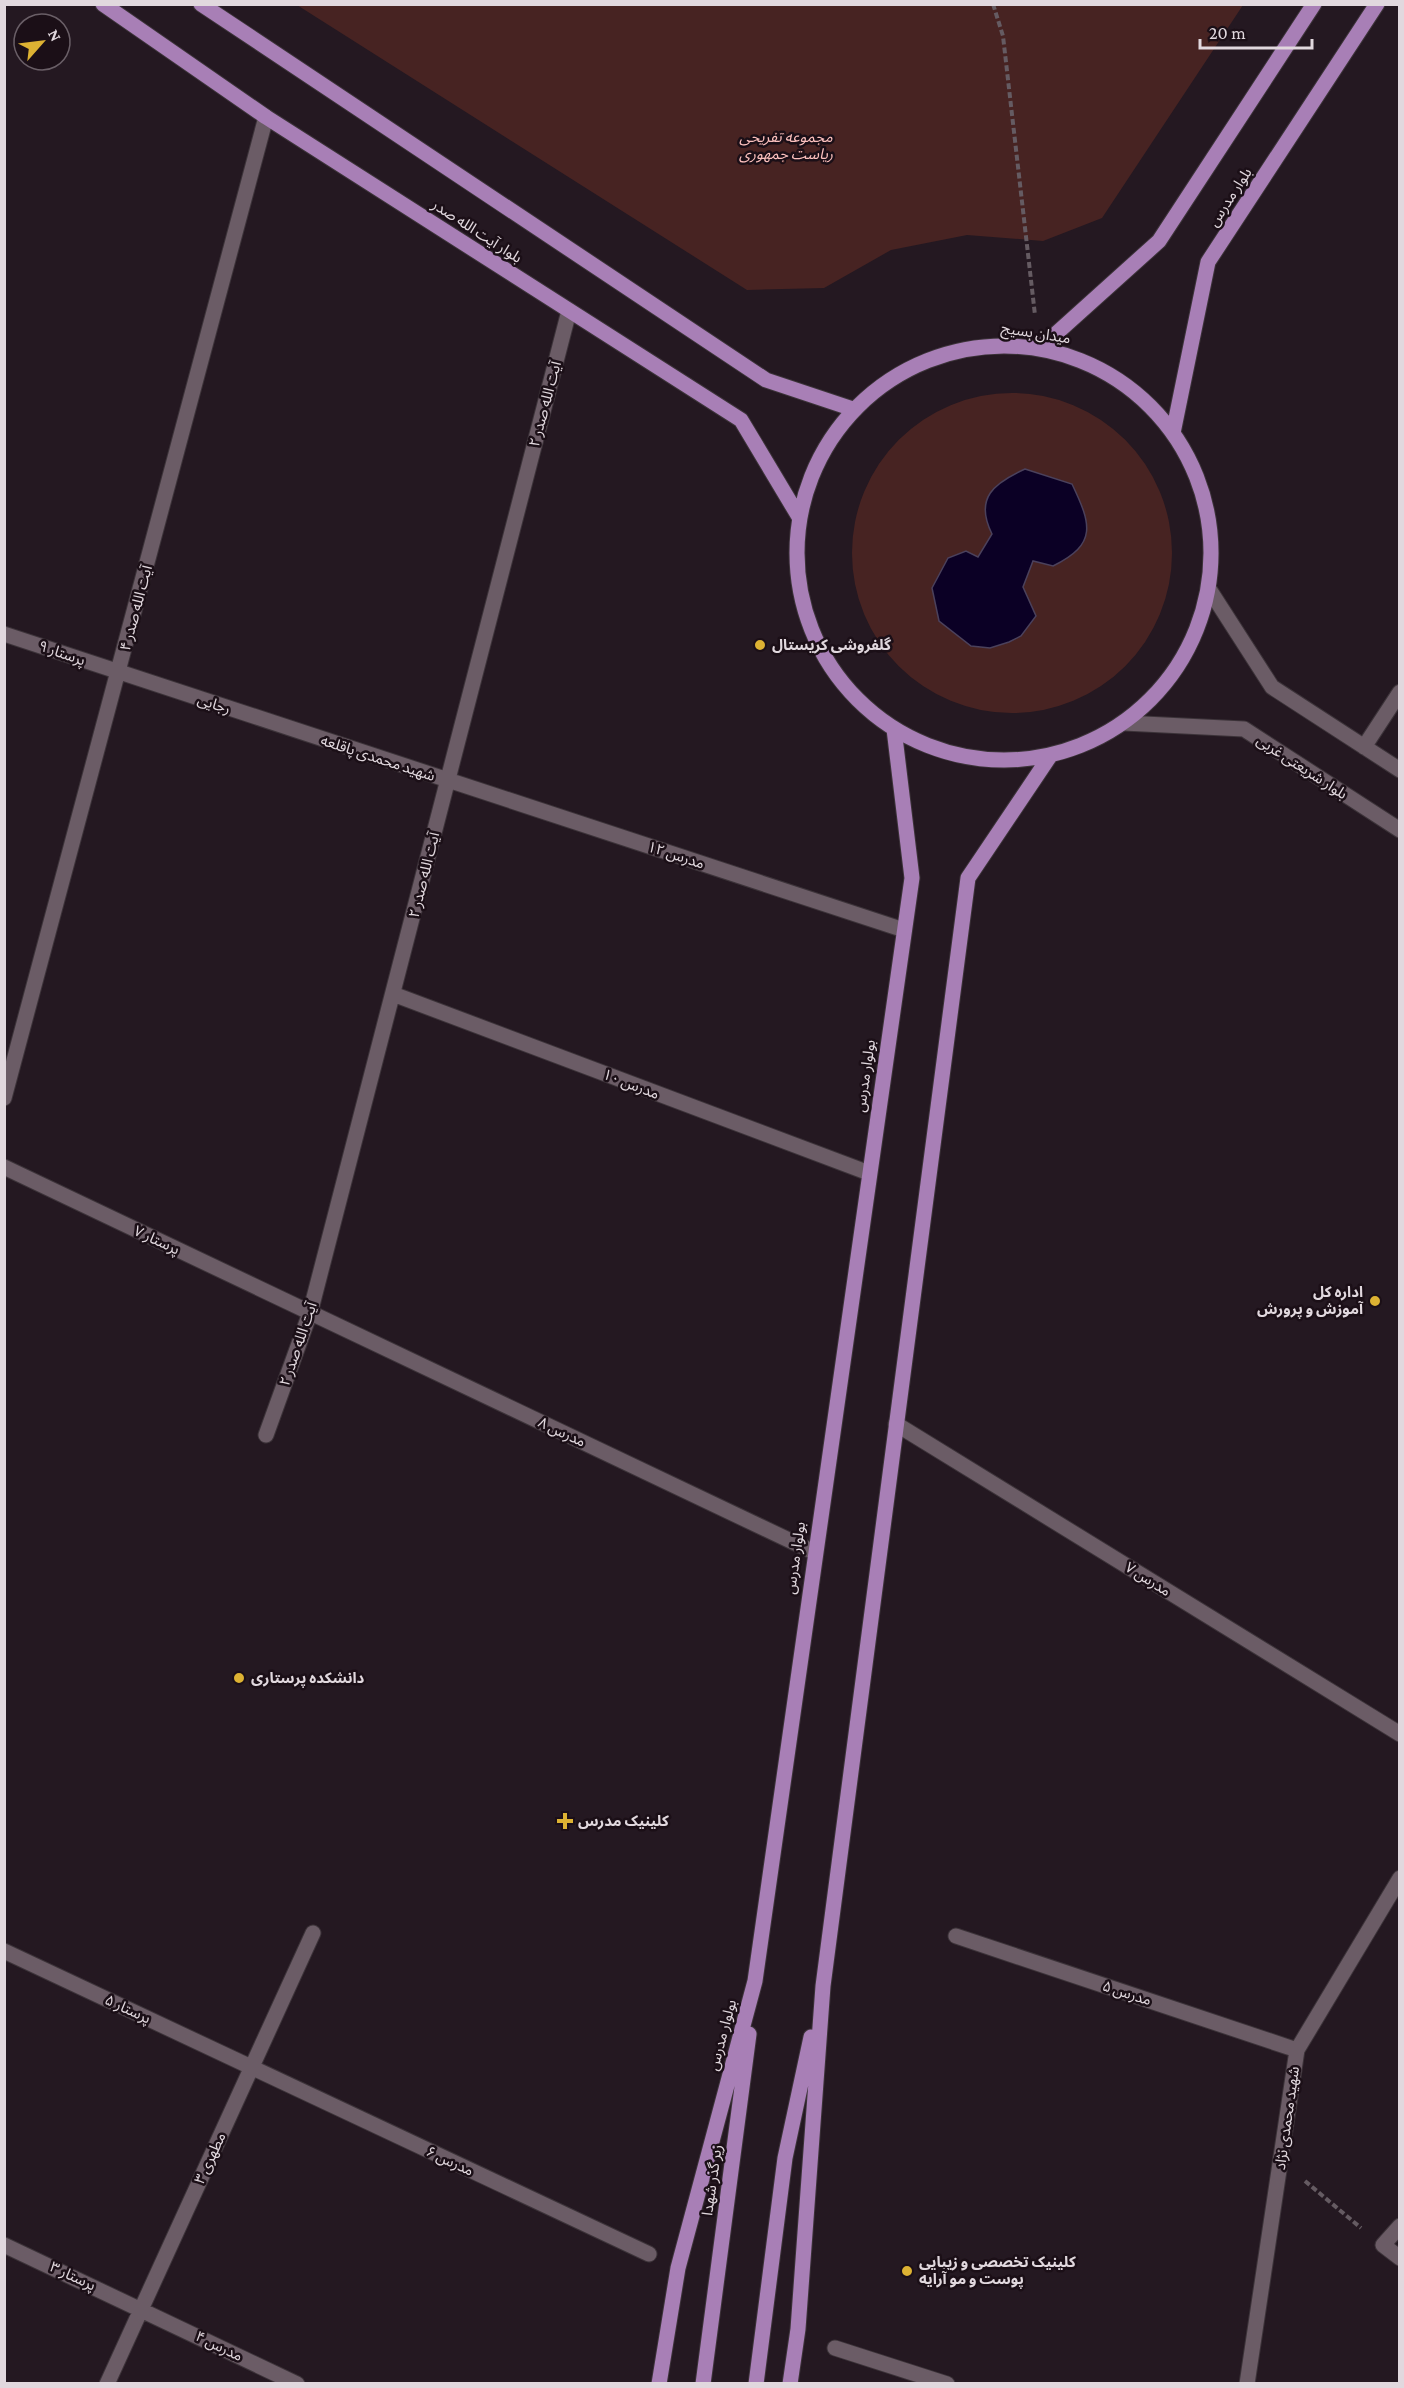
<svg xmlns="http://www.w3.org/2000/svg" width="1404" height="2388" viewBox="0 0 1404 2388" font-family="'Crimson Pro','Noto Sans Arabic',serif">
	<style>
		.green { fill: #472322 }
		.water { fill: #0b0025; stroke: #4b415c; stroke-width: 1.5 }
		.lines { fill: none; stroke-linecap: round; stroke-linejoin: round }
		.minor-casing { stroke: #3c3339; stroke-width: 17 }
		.major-casing { stroke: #3c3339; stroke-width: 17 }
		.path { stroke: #655b62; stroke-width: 4; stroke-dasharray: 6 3; stroke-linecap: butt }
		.minor { stroke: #6b5c66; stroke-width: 15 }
		.major { stroke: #a87fb6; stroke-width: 15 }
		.poi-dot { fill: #ddb233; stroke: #1b0f17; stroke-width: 2 }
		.labels { text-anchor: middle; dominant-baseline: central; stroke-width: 5; stroke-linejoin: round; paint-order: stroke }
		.park-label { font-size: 15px; font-style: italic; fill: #fdc1be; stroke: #1b0f17 }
		.street-label { font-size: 15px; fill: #e1d8de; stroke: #1b0f17 }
		.poi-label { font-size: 15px; font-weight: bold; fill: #e1d8de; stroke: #1b0f17; text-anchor: start }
	</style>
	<rect width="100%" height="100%" fill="#241821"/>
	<path class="green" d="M 297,5 L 1243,4 L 1243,5 L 1102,218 L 1043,241 L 967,235 L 891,250 L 824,288 L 747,290 Z
		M852 553a160 160 0 1 1 320 0a160 160 0 1 1-320 0Z"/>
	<path class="water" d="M 1025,469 L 1072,484 C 1091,524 1098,544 1053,566 L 1033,561 L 1023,587 L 1036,616 L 1021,636 L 1009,642 L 990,648 L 971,646 L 939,621 L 932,588 L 948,558 L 966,551 L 978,557 L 992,534 C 974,498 994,483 1025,469 Z"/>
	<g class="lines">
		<g class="minor-casing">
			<path id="minor" d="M 1209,589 L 1272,687 L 1400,770
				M 4,634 L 904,930
				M 1124,723 L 1244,729 L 1400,830
				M 1364,747 L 1400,692
				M 393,994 L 869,1173
				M 4,1098 L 266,117
				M 4,1167 L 814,1552
				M 896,1424 L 1400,1734
				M 266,1435 L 310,1313 L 569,311
				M 956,1936 L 1297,2050
				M 4,1951 L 649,2254
				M 1400,2226 L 1383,2245 L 1400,2258
				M 4,2245 L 297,2384
				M 835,2348 L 947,2384
				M 107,2384 L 313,1933
				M 1247,2384 L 1297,2050 L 1400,1878"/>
		</g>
		<g class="major-casing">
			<path id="major" d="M 103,4 L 266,117 L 741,420 L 799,517
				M 201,4 L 766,380 L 853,409
				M797 553a207 207 0 1 1 414 0a207 207 0 1 1-414 0Z
				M 1039,349 L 1159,241 L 1314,4
				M 1173,433 L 1208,262 L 1377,4
				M 659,2384 L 678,2268 L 755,1981 L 912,878 L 894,729
				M 703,2384 L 749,2034
				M 756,2384 L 785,2158 L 811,2037
				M 790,2384 L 798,2329 L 823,1986 L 968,878 L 1050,756"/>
		</g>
		<path class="path" d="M 993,4 L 1003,36 L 1035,315
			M 1305,2181 L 1361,2228"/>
		<use href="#minor" class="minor"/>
		<use href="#major" class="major"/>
	</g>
	<g class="poi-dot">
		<circle cx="760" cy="645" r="6"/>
		<circle cx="1375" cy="1301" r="6"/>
		<circle cx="239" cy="1678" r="6"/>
		<path d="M562 1812h6v6h6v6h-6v6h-6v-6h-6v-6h6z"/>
		<circle cx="907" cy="2271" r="6"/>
	</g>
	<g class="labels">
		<g class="park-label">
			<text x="786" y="137">مجموعه تفریحی<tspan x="786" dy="17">ریاست جمهوری</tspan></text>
		</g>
		<g class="street-label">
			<text transform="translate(1230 197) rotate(-57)">بلوار مدرس</text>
			<text transform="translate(477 231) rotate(33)">بلوار آیت الله صدر</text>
			<text transform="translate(1036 333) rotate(9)">میدان بسیج</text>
			<text transform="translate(545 404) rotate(-75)">آیت الله صدر ۲</text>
			<text transform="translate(136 608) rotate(-75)">آیت الله صدر ۴</text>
			<text transform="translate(62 653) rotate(19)">پرستار ۹</text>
			<text transform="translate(214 704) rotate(18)">رجایی</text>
			<text transform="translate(378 758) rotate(18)">شهید محمدی پاقلعه</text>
			<text transform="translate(1302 767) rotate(33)">بلوار شریعتی غربی</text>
			<text transform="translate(676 855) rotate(18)">مدرس ۱۲</text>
			<text transform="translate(424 875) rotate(-76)">آیت الله صدر ۲</text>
			<text transform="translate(865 1076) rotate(-82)">بولوار مدرس</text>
			<text transform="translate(631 1084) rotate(21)">مدرس ۱۰</text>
			<text transform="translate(157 1240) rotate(25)">پرستار ۷</text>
			<text transform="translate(298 1344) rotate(-71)">آیت الله صدر ۲</text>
			<text transform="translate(562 1432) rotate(25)">مدرس ۸</text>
			<text transform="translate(795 1558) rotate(-82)">بولوار مدرس</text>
			<text transform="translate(1148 1579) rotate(32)">مدرس ۷</text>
			<text transform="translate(1127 1993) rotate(18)">مدرس ۵</text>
			<text transform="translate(128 2009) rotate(25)">پرستار ۵</text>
			<text transform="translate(722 2035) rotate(-75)">بولوار مدرس</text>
			<text transform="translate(1287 2118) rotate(-82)">شهید محمدی نژاد</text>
			<text transform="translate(210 2158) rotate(-65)">مطهری ۳</text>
			<text transform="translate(450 2161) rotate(25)">مدرس ۶</text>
			<text transform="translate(712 2180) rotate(-82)">زیر گذر شهدا</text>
			<text transform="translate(73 2276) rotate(25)">پرستار ۳</text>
			<text transform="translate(219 2346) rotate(26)">مدرس ۴</text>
		</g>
		<g class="poi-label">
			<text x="772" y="645">گلفروشی کریستال</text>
			<text x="1363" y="1292" text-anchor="end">اداره کل<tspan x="1363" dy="17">آموزش و پرورش</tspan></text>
			<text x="251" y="1678">دانشکده پرستاری</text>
			<text x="578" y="1821">کلینیک مدرس</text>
			<text x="919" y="2262">کلینیک تخصصی و زیبایی<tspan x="919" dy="17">پوست و مو آرایه</tspan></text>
		</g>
	</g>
	<rect width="1404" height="2388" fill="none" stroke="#e1d8de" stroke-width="12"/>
	<g transform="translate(42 42) rotate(62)"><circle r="28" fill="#1b0f17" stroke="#6a5f67" stroke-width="1.5"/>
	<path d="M0-4.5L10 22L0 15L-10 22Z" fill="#ddb233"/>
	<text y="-9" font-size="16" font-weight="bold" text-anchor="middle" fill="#e1d8de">N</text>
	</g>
	<path d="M1200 39v9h112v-9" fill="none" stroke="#e1d8de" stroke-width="3"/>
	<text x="1209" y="39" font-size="18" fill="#e1d8de" stroke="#1b0f17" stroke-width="4.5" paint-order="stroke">20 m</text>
</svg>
